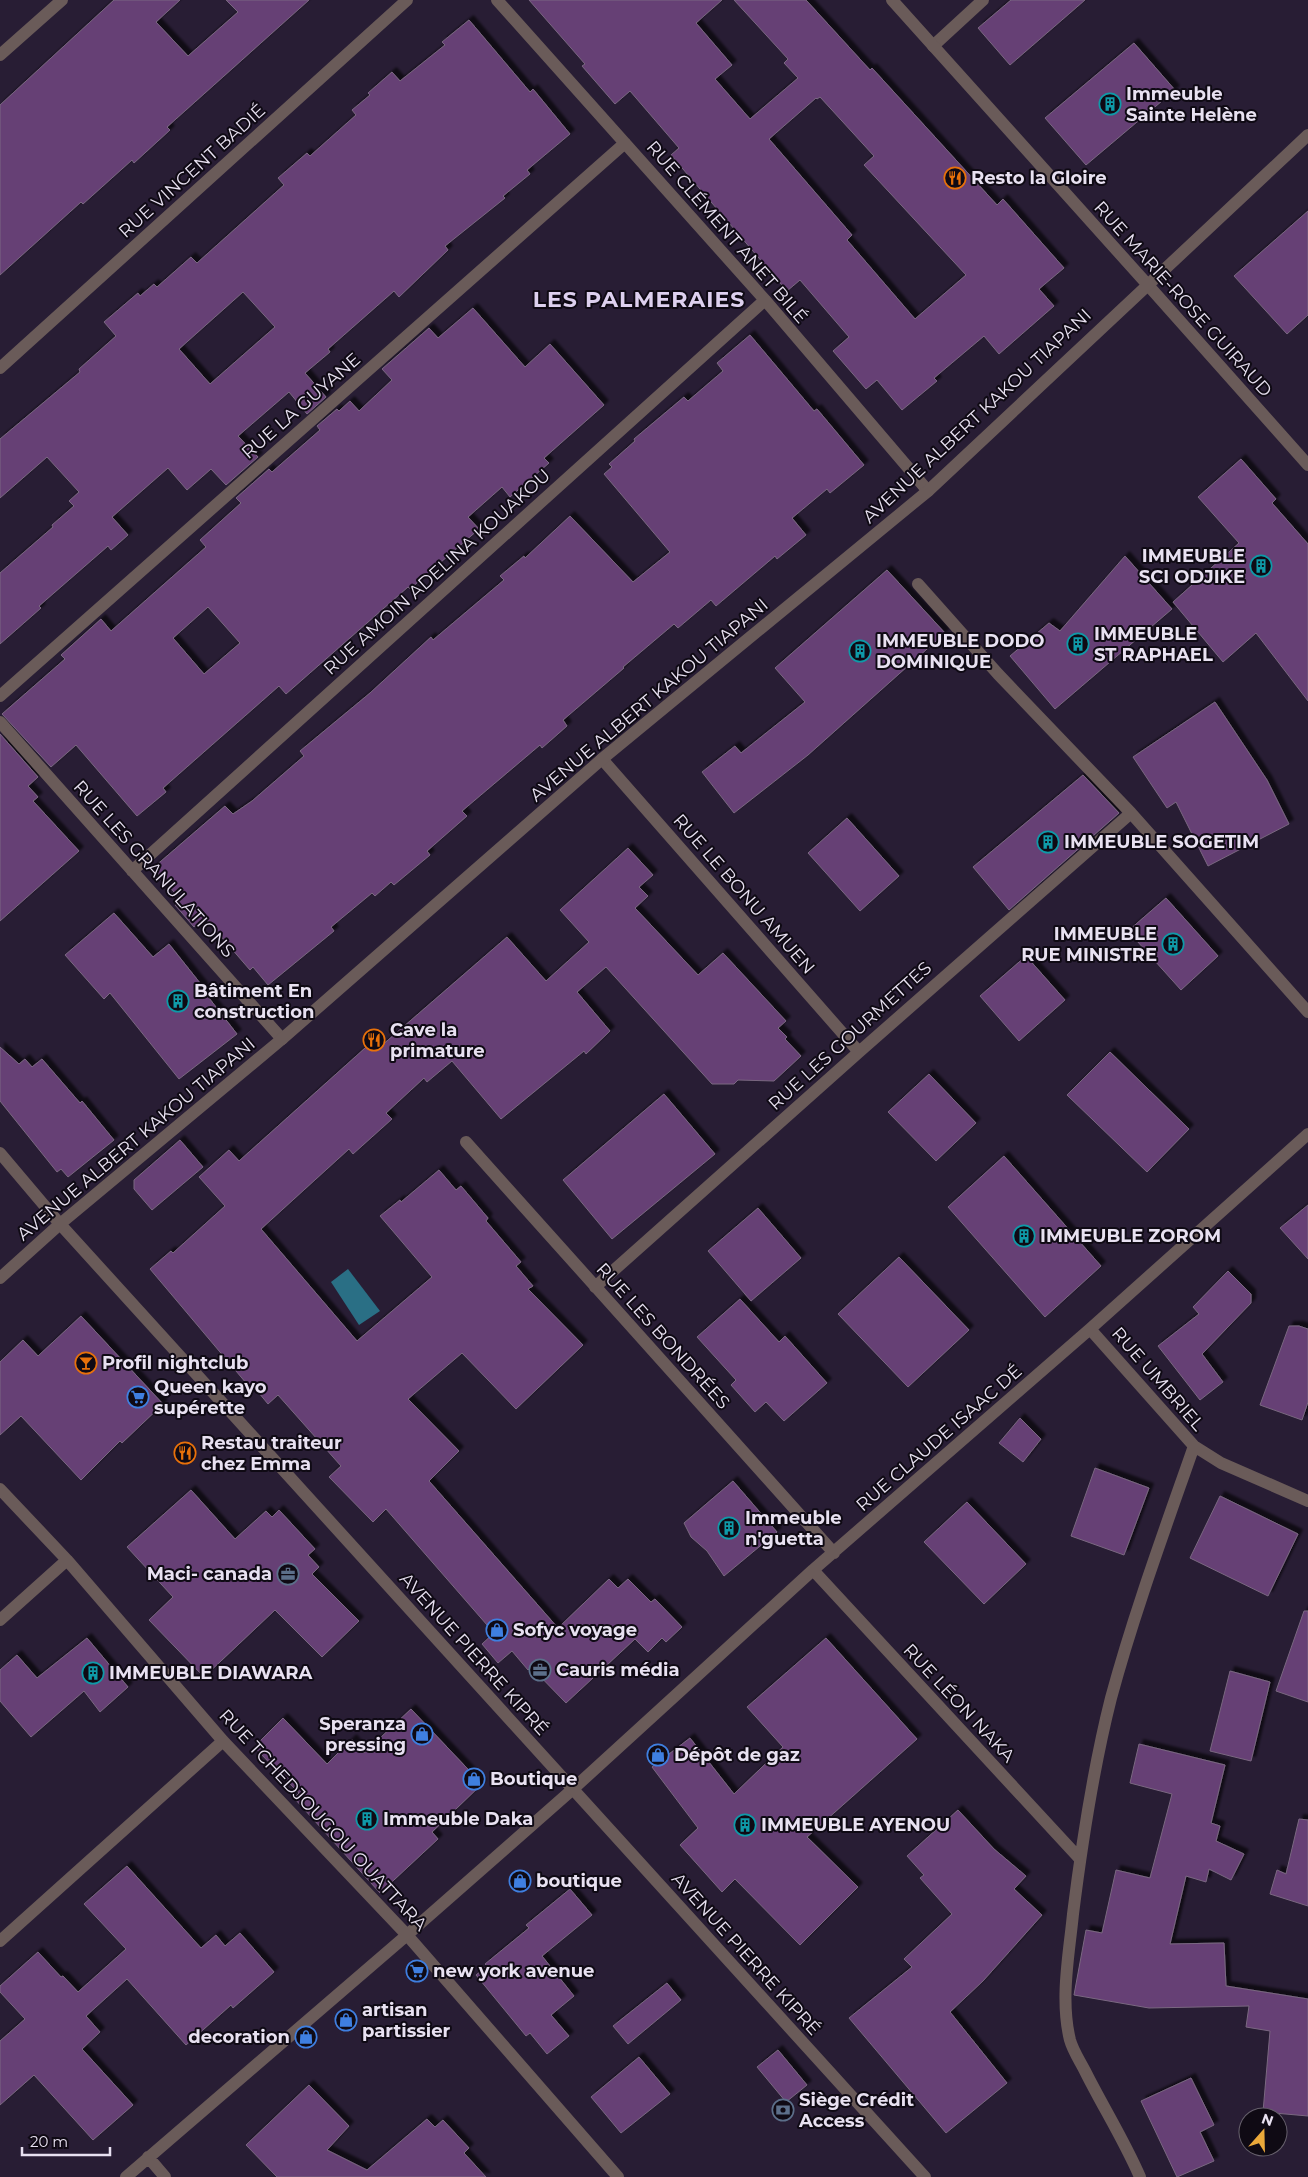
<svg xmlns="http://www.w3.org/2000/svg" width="1308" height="2177" viewBox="0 0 1308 2177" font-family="Montserrat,sans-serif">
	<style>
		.water { fill: #2a6f85 }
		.building { fill: #663f74; stroke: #7a6881; fill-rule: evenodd; filter: url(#shadow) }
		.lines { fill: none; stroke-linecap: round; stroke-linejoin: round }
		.minor { stroke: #6a5b59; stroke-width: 12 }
		.tertiary { stroke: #6a5b59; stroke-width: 12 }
		.labels { text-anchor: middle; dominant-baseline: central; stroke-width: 4; stroke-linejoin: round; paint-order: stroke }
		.poi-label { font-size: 18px; font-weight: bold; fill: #e8e1f1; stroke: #0f0a14; text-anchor: start }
		.street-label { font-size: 18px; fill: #e8e1f1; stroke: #0f0a14 }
		.district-label { font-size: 22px; font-weight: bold; letter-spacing: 1px; fill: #ddd0ee; stroke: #0f0a14 }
	</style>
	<defs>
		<filter id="shadow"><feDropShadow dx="4.5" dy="-4.5" stdDeviation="1" flood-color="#0009"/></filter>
	</defs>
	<rect width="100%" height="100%" fill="#281d34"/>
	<path class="water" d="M 348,1269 L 380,1311 L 359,1325 L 331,1282 Z"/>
	<path class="building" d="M 114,0 L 180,0 L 156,22 L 188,56 L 238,12 L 226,0 L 309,0 L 167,127 L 170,130 L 134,163 L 132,160 L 83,204 L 81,202 L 0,275 L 0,105 Z
		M 529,0 L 722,0 L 696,23 L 732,65 L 715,79 L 750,119 L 798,78 L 784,63 L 788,59 L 734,0 L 806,0 L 870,70 L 872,68 L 997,205 L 1003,199 L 1064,268 L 1039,289 L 1054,306 L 999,354 L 984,336 L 934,378 L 937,381 L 902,410 L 877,380 L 866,389 L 833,351 L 849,337 L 800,280 L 787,291 L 671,155 L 679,148 L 630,91 L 615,104 L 582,66 L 585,64 ZM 820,97 L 874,156 L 864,165 L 966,275 L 915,319 L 847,240 L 852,235 L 769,139 L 816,98 L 817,99 Z
		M 1011,0 L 1085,0 L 1010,65 L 978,28 Z
		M 469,20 L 530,92 L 533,89 L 570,134 L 527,170 L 530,174 L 503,196 L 505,198 L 445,246 L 448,250 L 399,297 L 394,291 L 328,349 L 330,352 L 305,373 L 326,397 L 307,414 L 289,392 L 238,436 L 258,457 L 226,485 L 211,469 L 187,490 L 168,468 L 112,517 L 128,535 L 111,550 L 108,546 L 39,606 L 41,608 L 0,644 L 0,573 L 53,527 L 52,525 L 74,506 L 69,501 L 79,492 L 47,457 L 0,498 L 0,439 L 80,372 L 79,369 L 116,336 L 104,322 L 138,293 L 140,296 L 154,284 L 157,287 L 191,257 L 197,263 L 284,185 L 278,178 L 307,153 L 310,156 L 356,115 L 352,110 L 370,95 L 368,93 L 392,72 L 400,81 L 445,45 L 442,42 ZM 243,292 L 275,327 L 210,384 L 179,349 Z
		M 1134,43 L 1175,90 L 1086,165 L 1045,118 Z
		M 1308,211 L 1308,315 L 1287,334 L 1234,276 Z
		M 473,308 L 525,367 L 550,344 L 604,405 L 544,458 L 549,463 L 510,497 L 502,487 L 468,517 L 479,529 L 410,589 L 408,587 L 286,694 L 279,686 L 163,788 L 166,792 L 137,816 L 76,745 L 51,767 L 2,714 L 65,659 L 61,655 L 101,619 L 111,631 L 206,547 L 200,540 L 241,503 L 236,498 L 269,469 L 272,472 L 320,430 L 317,426 L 337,409 L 339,411 L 350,401 L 359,411 L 392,380 L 382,369 L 429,328 L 438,338 ZM 208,607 L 240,643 L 204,674 L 173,638 Z
		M 750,335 L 814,411 L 817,409 L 864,465 L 830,493 L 827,489 L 792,518 L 806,535 L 777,559 L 775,556 L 716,606 L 711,600 L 678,628 L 674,624 L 623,667 L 624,668 L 563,720 L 567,726 L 542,748 L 540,745 L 462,811 L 467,816 L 427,851 L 430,855 L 394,885 L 391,882 L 375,896 L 372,893 L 331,927 L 334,931 L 268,985 L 253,967 L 250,970 L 205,918 L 194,927 L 175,905 L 181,900 L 153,868 L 225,806 L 233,814 L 252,801 L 304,756 L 300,751 L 370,693 L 431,637 L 433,640 L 504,580 L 500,576 L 524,556 L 525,558 L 570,516 L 633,582 L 670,552 L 604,474 L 612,467 L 609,464 L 635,441 L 634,439 L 684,397 L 688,401 L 723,371 L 717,363 Z
		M 1241,459 L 1276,499 L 1272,503 L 1308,544 L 1308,701 L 1256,633 L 1223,662 L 1173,602 L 1239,543 L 1198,497 Z
		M 1125,556 L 1172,609 L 1055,709 L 1010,656 L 1049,623 L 1060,631 Z
		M 887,570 L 945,633 L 808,755 L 734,813 L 702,772 L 735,746 L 741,753 L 805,702 L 775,668 Z
		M 1215,702 L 1267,780 L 1289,824 L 1208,866 L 1176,802 L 1167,808 L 1133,757 Z
		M 0,734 L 38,777 L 28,786 L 38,797 L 33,801 L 79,851 L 0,921 Z
		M 1083,775 L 1119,813 L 1009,910 L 973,867 Z
		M 847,818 L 899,876 L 860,911 L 808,853 Z
		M 628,848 L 653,875 L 639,887 L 648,896 L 635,908 L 698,975 L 723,953 L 786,1021 L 778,1028 L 787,1037 L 785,1039 L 801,1056 L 774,1081 L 738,1080 L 734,1084 L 712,1084 L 606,967 L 577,992 L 610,1031 L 586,1054 L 584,1051 L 501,1119 L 452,1061 L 427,1082 L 424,1078 L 386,1113 L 392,1119 L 353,1154 L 349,1149 L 261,1229 L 357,1341 L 432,1277 L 380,1216 L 400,1200 L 401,1202 L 439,1170 L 456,1190 L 461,1186 L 488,1218 L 486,1221 L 521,1262 L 516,1266 L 533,1286 L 528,1289 L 583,1345 L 516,1409 L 462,1353 L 408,1399 L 459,1451 L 429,1481 L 558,1628 L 609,1579 L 618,1588 L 628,1579 L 651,1602 L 655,1599 L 682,1627 L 666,1642 L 662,1638 L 648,1652 L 635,1639 L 566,1703 L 531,1667 L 528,1670 L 512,1651 L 498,1663 L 482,1644 L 494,1633 L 386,1509 L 373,1522 L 329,1477 L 341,1466 L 278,1395 L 268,1404 L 254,1387 L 252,1390 L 150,1269 L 171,1251 L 173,1253 L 225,1206 L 199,1177 L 229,1150 L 239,1161 L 374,1040 L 380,1047 L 507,937 L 546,981 L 589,942 L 560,910 Z
		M 1166,898 L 1218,956 L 1181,990 L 1128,931 Z
		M 114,913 L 153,957 L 169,944 L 204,988 L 202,989 L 237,1034 L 179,1079 L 110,993 L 104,999 L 65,955 Z
		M 1026,956 L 1065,1000 L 1019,1041 L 980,996 Z
		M 0,1047 L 19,1064 L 25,1059 L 32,1067 L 42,1059 L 80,1103 L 82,1101 L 114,1140 L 68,1177 L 61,1169 L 57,1172 L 0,1101 Z
		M 1110,1052 L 1189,1129 L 1147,1172 L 1067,1095 Z
		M 929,1074 L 976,1123 L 936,1161 L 888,1112 Z
		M 664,1094 L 715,1154 L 612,1239 L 563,1180 Z
		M 180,1140 L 203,1167 L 152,1210 L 134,1189 L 134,1180 Z
		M 1004,1156 L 1101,1266 L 1045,1317 L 948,1207 Z
		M 1308,1205 L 1308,1259 L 1280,1228 Z
		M 758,1208 L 801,1258 L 751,1301 L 708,1251 Z
		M 899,1257 L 969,1330 L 908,1387 L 838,1314 Z
		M 1228,1271 L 1251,1294 L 1251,1303 L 1202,1354 L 1223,1382 L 1200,1400 L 1158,1346 L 1199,1314 L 1193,1307 Z
		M 740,1299 L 779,1342 L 785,1336 L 827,1383 L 784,1421 L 766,1402 L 755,1412 L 731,1385 L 736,1380 L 697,1337 Z
		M 81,1316 L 163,1404 L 122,1443 L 120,1441 L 81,1480 L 21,1416 L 0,1435 L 0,1362 L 23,1340 L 38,1356 Z
		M 1289,1326 L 1299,1326 L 1308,1329 L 1308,1402 L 1302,1420 L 1260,1405 Z
		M 1020,1418 L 1041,1439 L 1023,1462 L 999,1443 Z
		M 1095,1468 L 1149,1488 L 1124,1555 L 1071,1536 Z
		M 733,1481 L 777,1532 L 724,1576 L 707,1551 L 691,1537 L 684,1523 Z
		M 191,1490 L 235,1539 L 266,1511 L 272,1517 L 279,1510 L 315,1549 L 308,1555 L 319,1567 L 312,1574 L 359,1621 L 322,1657 L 275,1610 L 204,1677 L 149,1620 L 173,1597 L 127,1547 Z
		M 1220,1496 L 1298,1534 L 1268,1596 L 1190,1558 Z
		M 967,1502 L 1026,1564 L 984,1604 L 924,1542 Z
		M 1304,1611 L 1308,1611 L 1308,1702 L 1276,1691 Z
		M 87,1638 L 128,1687 L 100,1712 L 84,1691 L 31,1737 L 0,1701 L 0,1670 L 17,1655 L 37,1678 Z
		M 826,1638 L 917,1739 L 807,1837 L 858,1887 L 800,1945 L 735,1879 L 722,1892 L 680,1845 L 698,1828 L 652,1767 L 690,1738 L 734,1794 L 783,1747 L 747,1707 Z
		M 1230,1671 L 1270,1682 L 1251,1761 L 1210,1751 Z
		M 411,1709 L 482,1784 L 432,1832 L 438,1839 L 380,1893 L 294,1798 L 299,1793 L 254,1747 L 283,1718 L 327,1764 L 352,1739 L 364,1753 Z
		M 1139,1744 L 1225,1765 L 1211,1823 L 1220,1826 L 1216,1841 L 1244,1854 L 1231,1880 L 1209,1869 L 1206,1882 L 1186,1876 L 1170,1944 L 1224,1943 L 1226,1986 L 1308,1999 L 1308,2116 L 1263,2112 L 1270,2031 L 1246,2027 L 1249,2006 L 1149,2008 L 1074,1995 L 1086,1930 L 1102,1933 L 1116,1870 L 1150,1878 L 1172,1794 L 1130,1783 Z
		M 958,1810 L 994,1849 L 1026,1876 L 1014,1889 L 1042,1915 L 983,1981 L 950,2012 L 1007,2083 L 946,2133 L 849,2018 L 912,1967 L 904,1959 L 952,1914 L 920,1878 L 924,1875 L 907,1856 Z
		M 1299,1819 L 1308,1820 L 1308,1906 L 1270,1894 L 1277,1870 L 1286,1874 Z
		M 127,1866 L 201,1948 L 216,1935 L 225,1946 L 240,1933 L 274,1972 L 233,2008 L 231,2005 L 186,2045 L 127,1979 L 86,2016 L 100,2032 L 82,2049 L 133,2105 L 93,2140 L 34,2075 L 0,2105 L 0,2041 L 25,2019 L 0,1992 L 0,1986 L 38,1952 L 61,1977 L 63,1976 L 78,1992 L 126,1949 L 84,1904 Z
		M 570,1889 L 592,1915 L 542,1956 L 574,1996 L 551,2015 L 569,2036 L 547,2054 L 530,2033 L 526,2036 L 476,1975 L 487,1966 L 485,1964 L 529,1928 L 526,1925 Z
		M 667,1983 L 681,2000 L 628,2044 L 613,2026 Z
		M 778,2050 L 807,2085 L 786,2102 L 757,2067 Z
		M 639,2057 L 670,2094 L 621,2133 L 591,2097 Z
		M 1191,2078 L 1214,2125 L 1200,2132 L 1214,2161 L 1177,2177 L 1141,2101 Z
		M 309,2085 L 349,2126 L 327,2150 L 367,2170 L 427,2119 L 435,2127 L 443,2120 L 469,2148 L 464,2153 L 486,2177 L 277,2177 L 246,2145 Z"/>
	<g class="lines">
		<path class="minor" d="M 497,0 L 765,300 L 928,491
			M 933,46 L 983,0
			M 0,55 L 62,0
			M 1147,284 L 1308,465
			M 0,368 L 407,0
			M 918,584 L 998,674 L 1131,813 L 1308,1012
			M 0,696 L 625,143
			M 0,722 L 282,1039
			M 602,759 L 859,1052
			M 132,871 L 765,300
			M 466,1142 L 834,1553
			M 595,1287 L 859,1052 L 1131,813
			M 1090,1329 L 1194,1446 L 1221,1463 L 1308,1501
			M 0,1489 L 67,1560 L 223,1741 L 407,1935 L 618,2177
			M 813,1570 L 1080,1859
			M 0,1620 L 67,1560
			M 0,1941 L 223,1741
			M 148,2157 L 165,2177
			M 126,2177 L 407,1935 L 573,1789 L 813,1570 L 1090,1329 L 1308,1134
			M 1140,2177 C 1124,2140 1103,2107 1085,2071 C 1080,2061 1073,2051 1070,2040 C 1060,1999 1069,1955 1073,1914 C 1082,1842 1093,1769 1111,1698 C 1134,1613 1165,1529 1194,1446"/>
		<path class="tertiary" d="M 892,0 L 1147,284
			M 0,1153 L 60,1224 L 925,2177
			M 0,1278 L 60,1224 L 282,1039 L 602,759 L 928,491 L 1308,135"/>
	</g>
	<defs>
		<g id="building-ring" transform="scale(1.125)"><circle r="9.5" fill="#0f0a14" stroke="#0f9aa8" stroke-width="1.5"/><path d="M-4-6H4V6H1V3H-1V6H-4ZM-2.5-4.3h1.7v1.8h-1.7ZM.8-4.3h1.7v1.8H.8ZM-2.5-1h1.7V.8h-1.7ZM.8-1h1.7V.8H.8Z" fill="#0f9aa8"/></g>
		<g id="restaurant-ring" transform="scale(1.125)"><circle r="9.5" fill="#0f0a14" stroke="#e8710a" stroke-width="1.5"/><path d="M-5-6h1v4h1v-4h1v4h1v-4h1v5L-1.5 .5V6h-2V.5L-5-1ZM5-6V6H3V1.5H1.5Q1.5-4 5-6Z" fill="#e8710a"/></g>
		<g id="bar-ring" transform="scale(1.125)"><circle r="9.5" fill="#0f0a14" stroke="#e8710a" stroke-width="1.5"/><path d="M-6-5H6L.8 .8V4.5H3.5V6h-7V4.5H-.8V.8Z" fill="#e8710a"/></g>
		<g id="supermarket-ring" transform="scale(1.125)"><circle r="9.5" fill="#0f0a14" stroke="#3f7fe0" stroke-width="1.5"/><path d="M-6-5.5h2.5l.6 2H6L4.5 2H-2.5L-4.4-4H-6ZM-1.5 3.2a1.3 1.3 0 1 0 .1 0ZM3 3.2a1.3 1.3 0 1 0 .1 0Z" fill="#3f7fe0"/></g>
		<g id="office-ring" transform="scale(1.125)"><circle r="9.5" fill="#0f0a14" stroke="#5c6f8a" stroke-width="1.5"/><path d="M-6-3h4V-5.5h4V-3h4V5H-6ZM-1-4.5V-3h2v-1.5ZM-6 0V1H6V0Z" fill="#5c6f8a"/></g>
		<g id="shop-ring" transform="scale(1.125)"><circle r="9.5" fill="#0f0a14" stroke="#3f7fe0" stroke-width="1.5"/><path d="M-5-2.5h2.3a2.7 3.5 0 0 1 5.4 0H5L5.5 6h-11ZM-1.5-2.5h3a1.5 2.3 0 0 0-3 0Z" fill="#3f7fe0"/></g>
		<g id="bank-ring" transform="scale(1.125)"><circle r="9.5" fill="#0f0a14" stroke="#5c6f8a" stroke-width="1.5"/><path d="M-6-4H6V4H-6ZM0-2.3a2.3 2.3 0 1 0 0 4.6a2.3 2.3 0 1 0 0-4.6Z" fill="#5c6f8a"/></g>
	</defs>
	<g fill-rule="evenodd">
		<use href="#building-ring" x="1110" y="104"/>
		<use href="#restaurant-ring" x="955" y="178"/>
		<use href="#building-ring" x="1261" y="566"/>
		<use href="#building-ring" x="1078" y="644"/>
		<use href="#building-ring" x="860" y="651"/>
		<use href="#building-ring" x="1048" y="842"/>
		<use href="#building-ring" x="1173" y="944"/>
		<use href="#building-ring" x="178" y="1001"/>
		<use href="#restaurant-ring" x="374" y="1040"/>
		<use href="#building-ring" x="1024" y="1236"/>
		<use href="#bar-ring" x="86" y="1363"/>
		<use href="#supermarket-ring" x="138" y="1397"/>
		<use href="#restaurant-ring" x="185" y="1453"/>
		<use href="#building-ring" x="729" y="1528"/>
		<use href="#office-ring" x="288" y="1574"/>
		<use href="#shop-ring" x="497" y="1630"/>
		<use href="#office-ring" x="540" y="1670"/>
		<use href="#building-ring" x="93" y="1673"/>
		<use href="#shop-ring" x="422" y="1734"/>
		<use href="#shop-ring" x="658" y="1755"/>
		<use href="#shop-ring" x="474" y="1779"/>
		<use href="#building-ring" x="367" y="1819"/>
		<use href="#building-ring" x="745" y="1825"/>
		<use href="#shop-ring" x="520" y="1881"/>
		<use href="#supermarket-ring" x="417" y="1971"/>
		<use href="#shop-ring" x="346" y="2020"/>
		<use href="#shop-ring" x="306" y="2037"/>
		<use href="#bank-ring" x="783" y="2110"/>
	</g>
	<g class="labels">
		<g class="poi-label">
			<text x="1126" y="94">Immeuble<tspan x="1126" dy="21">Sainte Helène</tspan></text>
			<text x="971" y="178">Resto la Gloire</text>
			<text x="1245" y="556" text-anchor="end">IMMEUBLE<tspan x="1245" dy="21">SCI ODJIKE</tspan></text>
			<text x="1094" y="634">IMMEUBLE<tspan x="1094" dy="21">ST RAPHAEL</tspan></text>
			<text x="876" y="641">IMMEUBLE DODO<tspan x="876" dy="21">DOMINIQUE</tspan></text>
			<text x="1064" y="842">IMMEUBLE SOGETIM</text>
			<text x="1157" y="934" text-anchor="end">IMMEUBLE<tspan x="1157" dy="21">RUE MINISTRE</tspan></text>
			<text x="194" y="991">Bâtiment En<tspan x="194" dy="21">construction</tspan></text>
			<text x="390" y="1030">Cave la<tspan x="390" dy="21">primature</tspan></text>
			<text x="1040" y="1236">IMMEUBLE ZOROM</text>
			<text x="102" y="1363">Profil nightclub</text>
			<text x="154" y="1387">Queen kayo<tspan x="154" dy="21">supérette</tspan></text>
			<text x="201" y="1443">Restau traiteur<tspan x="201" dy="21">chez Emma</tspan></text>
			<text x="745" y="1518">Immeuble<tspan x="745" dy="21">n'guetta</tspan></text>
			<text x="272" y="1574" text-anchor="end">Maci- canada</text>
			<text x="513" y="1630">Sofyc voyage</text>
			<text x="556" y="1670">Cauris média</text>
			<text x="109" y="1673">IMMEUBLE DIAWARA</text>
			<text x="406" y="1724" text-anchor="end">Speranza<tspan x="406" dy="21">pressing</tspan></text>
			<text x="674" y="1755">Dépôt de gaz</text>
			<text x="490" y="1779">Boutique</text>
			<text x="383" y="1819">Immeuble Daka</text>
			<text x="761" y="1825">IMMEUBLE AYENOU</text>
			<text x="536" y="1881">boutique</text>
			<text x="433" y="1971">new york avenue</text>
			<text x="362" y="2010">artisan<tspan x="362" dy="21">partissier</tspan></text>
			<text x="290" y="2037" text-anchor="end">decoration</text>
			<text x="799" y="2100">Siège Crédit<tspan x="799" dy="21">Access</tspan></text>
		</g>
		<g class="street-label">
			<text transform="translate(192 171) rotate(-42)">RUE VINCENT BADIÉ</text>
			<text transform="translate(727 232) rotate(49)">RUE CLÉMENT ANET BILÉ</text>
			<text transform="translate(1183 299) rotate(48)">RUE MARIE-ROSE GUIRAUD</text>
			<text transform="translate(301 406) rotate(-41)">RUE LA GUYANE</text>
			<text transform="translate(977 416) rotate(-43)">AVENUE ALBERT KAKOU TIAPANI</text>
			<text transform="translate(437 572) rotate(-42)">RUE AMOIN ADELINA KOUAKOU</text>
			<text transform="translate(649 700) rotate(-40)">AVENUE ALBERT KAKOU TIAPANI</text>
			<text transform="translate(154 869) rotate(48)">RUE LES GRANULATIONS</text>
			<text transform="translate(744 894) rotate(49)">RUE LE BONU AMUEN</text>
			<text transform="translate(850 1036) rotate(-42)">RUE LES GOURMETTES</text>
			<text transform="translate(136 1139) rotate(-40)">AVENUE ALBERT KAKOU TIAPANI</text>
			<text transform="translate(663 1336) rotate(48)">RUE LES BONDRÉES</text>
			<text transform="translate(1158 1379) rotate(49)">RUE UMBRIEL</text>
			<text transform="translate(939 1438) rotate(-41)">RUE CLAUDE ISAAC DÉ</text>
			<text transform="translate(474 1654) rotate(48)">AVENUE PIERRE KIPRÉ</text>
			<text transform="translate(959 1703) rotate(47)">RUE LÉON NAKA</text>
			<text transform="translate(323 1820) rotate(47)">RUE TCHEDJOUGOU OUATTARA</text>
			<text transform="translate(746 1954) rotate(48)">AVENUE PIERRE KIPRÉ</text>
		</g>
		<g class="district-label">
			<text x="639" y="299">LES PALMERAIES</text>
		</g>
	</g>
	<g transform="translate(1263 2132) rotate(20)"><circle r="24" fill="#0f0a14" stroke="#66606c"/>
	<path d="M0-4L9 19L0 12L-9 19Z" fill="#eba93a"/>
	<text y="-8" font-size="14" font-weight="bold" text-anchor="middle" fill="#e8e1f1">N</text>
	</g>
	<path d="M22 2147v8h88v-8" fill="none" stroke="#e8e1f1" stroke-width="2.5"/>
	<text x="30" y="2147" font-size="15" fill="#e8e1f1" stroke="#0f0a14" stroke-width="4" paint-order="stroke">20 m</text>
</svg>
